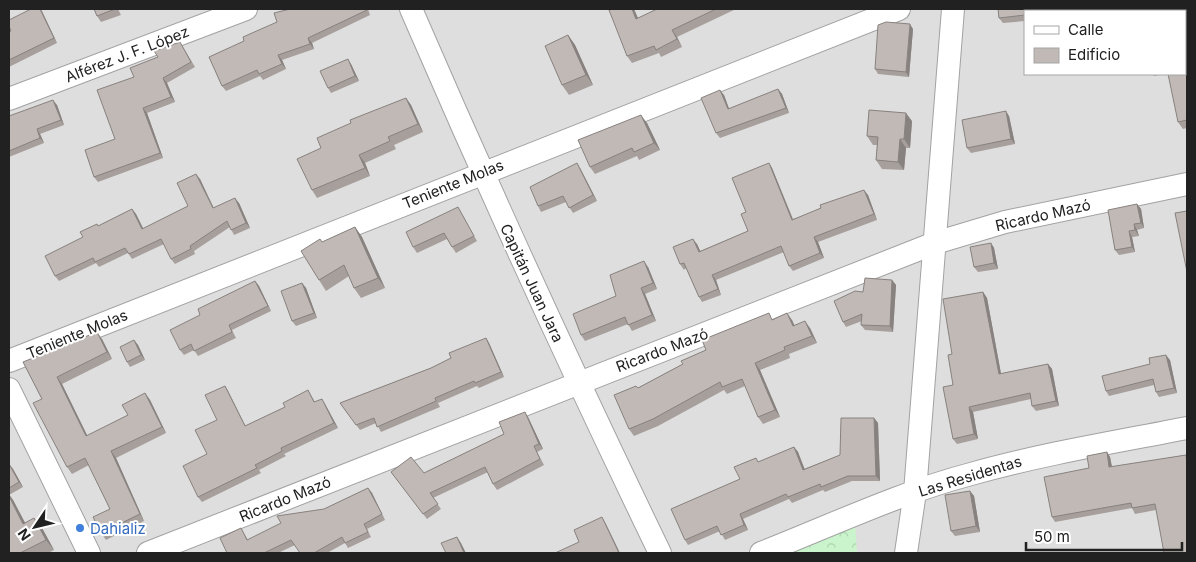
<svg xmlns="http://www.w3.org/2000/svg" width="1196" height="562" viewBox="0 0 1196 562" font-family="Inter,sans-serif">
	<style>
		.residential { fill: #dfdede; fill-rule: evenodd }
		.park { fill: url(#park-crowns) }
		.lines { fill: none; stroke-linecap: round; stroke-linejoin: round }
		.minor-casing { stroke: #a2a2a2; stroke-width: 24 }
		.minor { stroke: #fff; stroke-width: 22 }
		.wall { fill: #a69f9c }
		.shaded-wall { fill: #87827f }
		.building { fill: #c1b9b5; stroke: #87827f }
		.shop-dot { fill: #3f7fe0; stroke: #fff; stroke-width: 2 }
		.labels { text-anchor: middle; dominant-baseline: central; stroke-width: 4; stroke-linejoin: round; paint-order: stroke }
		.street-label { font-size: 15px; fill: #212121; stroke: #fff }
		.shop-label { font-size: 15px; fill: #366cbe; stroke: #fff; text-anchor: start }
	</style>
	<defs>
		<pattern id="park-crowns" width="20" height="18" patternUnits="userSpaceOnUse" patternTransform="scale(1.25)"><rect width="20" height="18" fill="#caf5cc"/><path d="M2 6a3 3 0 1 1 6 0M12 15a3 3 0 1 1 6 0" fill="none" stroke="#add2af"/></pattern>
	</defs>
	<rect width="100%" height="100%" fill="#f0ede8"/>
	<path class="residential" d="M 9,9 L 1187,9 L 1187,553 L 9,553 ZM 1025,11 L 1185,11 L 1185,74 L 1025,74 Z"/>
	<path class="park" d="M 855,522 L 857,553 L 780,553 Z"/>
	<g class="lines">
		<g class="minor-casing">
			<path id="minor" d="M 411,9 C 490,192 573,373 660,553
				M 9,99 L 246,9
				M 9,361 L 899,9
				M 9,389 L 89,553
				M 148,553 L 935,243 L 1005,222 L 1187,184
				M 761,553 C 830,526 899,493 971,474 C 1042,454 1115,442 1187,428
				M 906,553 L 915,492 L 953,9"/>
		</g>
		<use href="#minor" class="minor"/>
	</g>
	<path class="wall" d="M 31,9 L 40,9 L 57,43 L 9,67 L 9,32 L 11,31 Z
		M 94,9 L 118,9 L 121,15 L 101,22 L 97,16 Z
		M 368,9 L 370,15 L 312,43 L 314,49 L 282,60 L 286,69 L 263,80 L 260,76 L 226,91 L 222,86 L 209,57 Z
		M 613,9 L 634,9 L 638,18 L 657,9 L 736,9 L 677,37 L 682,47 L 661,57 L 659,53 L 632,63 L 627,56 Z
		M 998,9 L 1104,9 L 1104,11 L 1025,11 L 1025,21 L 1003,23 L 999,18 Z
		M 1187,9 L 1187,32 L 1185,33 L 1185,11 Z
		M 913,29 L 909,77 L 878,74 L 875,69 Z
		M 568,35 L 575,45 L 593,85 L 569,95 L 562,85 Z
		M 183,47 L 195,67 L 167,83 L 175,102 L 147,113 L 163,158 L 98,182 L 94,177 L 115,139 L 134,77 Z
		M 1187,50 L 1187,128 L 1183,129 L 1178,122 Z
		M 351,64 L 359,81 L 331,93 L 328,88 Z
		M 1152,74 L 1163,74 L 1154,76 Z
		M 778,89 L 782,94 L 789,113 L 720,138 L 716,133 L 724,95 L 729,109 Z
		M 406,98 L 411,105 L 423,132 L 394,145 L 396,149 L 365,163 L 370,176 L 317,198 L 312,190 L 351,123 Z
		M 57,105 L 64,125 L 40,134 L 44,143 L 9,157 L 9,116 Z
		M 1009,116 L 1015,144 L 971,153 L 967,148 Z
		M 912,121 L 910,148 L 906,148 L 904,170 L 882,169 L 876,160 L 877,145 L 873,145 L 867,136 Z
		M 647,123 L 660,150 L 639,160 L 637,156 L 595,174 L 590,167 Z
		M 769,163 L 772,168 L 793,219 L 868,195 L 877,220 L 818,242 L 824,258 L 793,271 L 789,266 L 784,252 L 716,280 L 721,295 L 702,302 L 699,297 L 686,268 L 684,270 L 680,264 L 697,244 L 700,251 L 748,231 L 746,212 Z
		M 580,168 L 597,201 L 573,213 L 566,202 L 541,212 L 538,206 Z
		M 200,179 L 214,208 L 239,203 L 250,228 L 234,235 L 230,227 L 194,251 L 195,254 L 175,264 L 171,259 L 164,244 L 132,259 L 128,253 L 99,267 L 96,263 L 59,281 L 55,276 L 98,226 L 132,209 L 136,214 L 143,229 L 188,206 Z
		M 1137,204 L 1141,209 L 1144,228 L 1137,230 L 1139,236 L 1132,237 L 1135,252 L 1119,255 L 1115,250 Z
		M 458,207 L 477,241 L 456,253 L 447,239 L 417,253 L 413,247 Z
		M 355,227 L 362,237 L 385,288 L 361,298 L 354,288 L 349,276 L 326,291 L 319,280 L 322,242 Z
		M 991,243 L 994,248 L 998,269 L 978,272 L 974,267 Z
		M 648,267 L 657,289 L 645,294 L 656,321 L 632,331 L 628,324 L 585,341 L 581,335 L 616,296 Z
		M 892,280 L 896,285 L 893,332 L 865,330 L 861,325 L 862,321 L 846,327 L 843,322 L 863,292 Z
		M 255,281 L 259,286 L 271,311 L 232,330 L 236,338 L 198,356 L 194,350 L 184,355 L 180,350 L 200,315 Z
		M 302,283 L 306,288 L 317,318 L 296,326 L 292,321 Z
		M 983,292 L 987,298 L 1001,374 L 1048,364 L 1052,369 L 1059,406 L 1036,411 L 1032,406 L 1031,399 L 973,412 L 978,439 L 957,444 L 953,439 L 953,385 L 952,354 Z
		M 773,319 L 792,320 L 794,326 L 810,328 L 817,343 L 789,354 L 790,358 L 760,370 L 780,417 L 763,424 L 758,417 L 745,386 L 727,394 L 724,390 L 658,426 L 634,436 L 629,429 L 636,386 L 638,388 L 683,364 L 706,350 Z
		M 486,338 L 489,343 L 504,377 L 479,388 L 477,386 L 438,403 L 440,407 L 381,432 L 376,423 L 360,430 L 340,403 L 431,368 L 451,358 Z
		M 102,339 L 112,359 L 62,384 L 87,436 L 128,415 L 145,393 L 150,400 L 166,433 L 116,458 L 144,521 L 106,540 L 101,533 L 110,509 L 89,465 L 72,474 L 67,467 L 42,399 L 23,362 Z
		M 134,340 L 138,345 L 145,360 L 130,367 L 127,362 Z
		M 1170,360 L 1177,393 L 1159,397 L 1156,392 L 1154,385 L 1109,396 L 1106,391 L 1150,364 Z
		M 225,386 L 228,391 L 245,426 L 285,407 L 308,390 L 315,402 L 325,404 L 338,428 L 284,454 L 286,456 L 259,470 L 261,473 L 202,502 L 198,497 L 207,454 L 217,420 Z
		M 528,417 L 543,449 L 537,452 L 544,465 L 497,490 L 493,484 L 488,472 L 433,498 L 441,509 L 427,519 L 391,472 L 424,473 L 504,434 Z
		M 874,418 L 878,423 L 880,481 L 852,481 L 825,492 L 823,490 L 792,503 L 789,499 L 743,519 L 748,530 L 725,540 L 720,531 L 688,545 L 685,540 L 740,479 L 759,462 L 794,447 L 798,452 L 804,469 L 840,455 Z
		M 1107,452 L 1110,457 L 1112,467 L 1186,455 L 1156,510 L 1135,514 L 1132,508 L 1055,522 L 1052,517 L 1089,468 Z
		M 9,464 L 13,469 L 23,487 L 9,495 L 13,500 L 25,523 L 42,528 L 54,550 L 48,553 L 9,553 Z
		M 368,488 L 372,493 L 385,520 L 367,529 L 371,537 L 348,548 L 345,543 L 327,553 L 300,553 L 295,545 L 278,553 L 227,553 L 241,528 L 248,540 L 324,509 Z
		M 970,491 L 974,496 L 980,532 L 955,536 L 951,531 Z"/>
	<path class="shaded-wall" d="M 40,9 L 42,11 L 57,43 L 54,38 Z
		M 632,9 L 634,9 L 641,26 L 636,19 Z
		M 910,24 L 913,29 L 909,77 L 906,72 Z
		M 672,30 L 677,37 L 682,47 L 677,39 Z
		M 568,35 L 575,45 L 593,85 L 586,75 Z
		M 1185,37 L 1187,50 L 1187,68 L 1185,56 Z
		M 308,38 L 312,43 L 314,49 L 310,44 Z
		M 278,55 L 282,60 L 286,69 L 282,64 Z
		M 348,59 L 351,64 L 359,81 L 355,76 Z
		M 163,78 L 167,83 L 175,102 L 171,97 Z
		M 778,89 L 782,94 L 789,113 L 786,108 Z
		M 720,90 L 724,95 L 731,114 L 728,109 Z
		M 406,98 L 411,105 L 423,132 L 418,124 Z
		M 53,100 L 57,105 L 64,125 L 61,120 Z
		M 143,108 L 147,113 L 163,158 L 160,153 Z
		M 1006,111 L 1009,116 L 1015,144 L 1011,139 Z
		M 906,113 L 912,121 L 910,148 L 904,139 Z
		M 641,115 L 647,123 L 660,150 L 654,143 Z
		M 37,129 L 40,134 L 44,143 L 40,138 Z
		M 900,139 L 906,148 L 904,170 L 898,162 Z
		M 359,155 L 365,163 L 370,176 L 365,168 Z
		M 577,163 L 580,168 L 597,201 L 593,195 Z
		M 769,163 L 772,168 L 795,225 L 792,220 Z
		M 196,174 L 200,179 L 216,214 Z
		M 864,190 L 868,195 L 877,220 L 874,214 Z
		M 235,198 L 239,203 L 250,228 L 246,223 Z
		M 1137,204 L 1141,209 L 1144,228 L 1141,223 Z
		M 132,209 L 136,214 L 146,234 L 142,229 Z
		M 1134,224 L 1137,230 L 1139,236 L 1135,230 Z
		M 355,227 L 362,237 L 385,288 L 378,278 Z
		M 1129,231 L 1132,237 L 1135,252 L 1132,247 Z
		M 814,237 L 818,242 L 824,258 L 820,253 Z
		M 693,239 L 697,244 L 703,257 L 699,252 Z
		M 991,243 L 994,248 L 998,269 L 994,263 Z
		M 644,261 L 648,267 L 657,289 L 653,283 Z
		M 712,275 L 716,280 L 721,295 L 718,289 Z
		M 892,280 L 896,285 L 893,332 L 890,326 Z
		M 255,281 L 259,286 L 271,311 L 268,306 Z
		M 302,283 L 306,288 L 317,318 L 314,313 Z
		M 641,288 L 645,294 L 656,321 L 652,315 Z
		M 983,292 L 987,298 L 1002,379 L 999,374 Z
		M 787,313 L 792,320 L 798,333 L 793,326 Z
		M 805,321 L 810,328 L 817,343 L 812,336 Z
		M 97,332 L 102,339 L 112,359 L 107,352 Z
		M 486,338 L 489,343 L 504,377 L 501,372 Z
		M 134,340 L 138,345 L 145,360 L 141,355 Z
		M 1166,355 L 1170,360 L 1177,393 L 1174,388 Z
		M 755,363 L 760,370 L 780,417 L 775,410 Z
		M 1048,364 L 1052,369 L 1059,406 L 1056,401 Z
		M 57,377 L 62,384 L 91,443 L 86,436 Z
		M 225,386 L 228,391 L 248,431 L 245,426 Z
		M 145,393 L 150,400 L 166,433 L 162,427 Z
		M 322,399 L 325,404 L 338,428 L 334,423 Z
		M 969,407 L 973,412 L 978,439 L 974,434 Z
		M 525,412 L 528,417 L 543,449 L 539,444 Z
		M 874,418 L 878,423 L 880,481 L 876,476 Z
		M 794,447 L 798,452 L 807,475 L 803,470 Z
		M 111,451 L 116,458 L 144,521 L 140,514 Z
		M 1107,452 L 1110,457 L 1113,472 L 1109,467 Z
		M 9,464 L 13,469 L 23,487 L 19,482 Z
		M 368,488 L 372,493 L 385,520 L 382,514 Z
		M 970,491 L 974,496 L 980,532 L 976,526 Z
		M 9,494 L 13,500 L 31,534 L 23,524 L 9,496 Z
		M 740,514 L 743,519 L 748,530 L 744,525 Z
		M 602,517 L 606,524 L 620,553 L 619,553 Z
		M 34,518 L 42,528 L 54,550 L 46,540 Z
		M 457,537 L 461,543 L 466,553 L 464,553 Z"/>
	<path class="building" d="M 31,9 L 40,9 L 54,38 L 9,60 L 9,32 L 11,31 L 9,26 L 9,20 Z
		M 94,9 L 115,9 L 97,16 Z
		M 290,9 L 366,9 L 367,10 L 308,38 L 310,44 L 278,55 L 282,64 L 259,74 L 257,70 L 222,86 L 209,57 L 244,41 L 243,37 L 277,22 L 274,13 Z
		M 613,9 L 632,9 L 636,19 L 657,9 L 716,9 L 672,30 L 677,39 L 656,50 L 654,46 L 627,56 L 609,10 Z
		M 998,9 L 1101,9 L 1101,11 L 1025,11 L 1025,15 L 999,18 Z
		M 1151,9 L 1187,9 L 1187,24 L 1185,25 L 1185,11 L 1151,11 Z
		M 886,22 L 910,24 L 906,72 L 875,69 L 878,25 Z
		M 568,35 L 586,75 L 562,85 L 545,46 Z
		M 180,42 L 191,62 L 163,78 L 171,97 L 143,108 L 160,153 L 94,177 L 85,150 L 115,139 L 97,90 L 134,77 L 130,68 L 158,57 L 154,51 Z
		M 1185,56 L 1187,68 L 1187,120 L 1178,122 L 1168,74 L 1185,74 Z
		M 348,59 L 355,76 L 328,88 L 320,71 Z
		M 778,89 L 786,108 L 716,133 L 701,98 L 720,90 L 728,109 Z
		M 406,98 L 418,124 L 388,137 L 390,141 L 359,155 L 365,168 L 312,190 L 297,159 L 321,148 L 317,138 L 351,123 L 350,120 Z
		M 53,100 L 61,120 L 37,129 L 40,138 L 9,151 L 9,116 Z
		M 869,110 L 906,113 L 904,139 L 900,139 L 898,162 L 876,160 L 878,137 L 867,136 Z
		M 1006,111 L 1011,139 L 967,148 L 962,120 Z
		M 641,115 L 654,143 L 634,152 L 632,148 L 590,167 L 578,140 Z
		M 577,163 L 593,195 L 569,208 L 563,196 L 538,206 L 530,187 Z
		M 769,163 L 792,220 L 821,208 L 820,205 L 864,190 L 874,214 L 814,237 L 820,253 L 789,266 L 781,246 L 712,275 L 718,289 L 699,297 L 684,263 L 680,264 L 673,247 L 693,239 L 699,252 L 748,231 L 741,214 L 746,212 L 732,178 Z
		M 196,174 L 213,208 L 235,198 L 246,223 L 231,230 L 227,221 L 190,246 L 191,249 L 171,259 L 161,239 L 129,254 L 125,248 L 95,262 L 93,258 L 55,276 L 45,256 L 83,237 L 80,232 L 97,224 L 98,226 L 132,209 L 142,229 L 188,206 L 177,183 Z
		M 1137,204 L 1141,223 L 1134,224 L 1135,230 L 1129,231 L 1132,247 L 1115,250 L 1108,210 Z
		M 458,207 L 474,236 L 452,247 L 444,233 L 413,247 L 406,232 Z
		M 1187,211 L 1187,272 L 1175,213 Z
		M 355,227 L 378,278 L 354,288 L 344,265 L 319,280 L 301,251 L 320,239 L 322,242 Z
		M 991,243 L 994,263 L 974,267 L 970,247 Z
		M 644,261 L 653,283 L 641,288 L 652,315 L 628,325 L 625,317 L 581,335 L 573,314 L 616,296 L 610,275 Z
		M 865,278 L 892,280 L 890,326 L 861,325 L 862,314 L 843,322 L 834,301 L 855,291 L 863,292 Z
		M 255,281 L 268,306 L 229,325 L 232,332 L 194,351 L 191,344 L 180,350 L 170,330 L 200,315 L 198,309 Z
		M 302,283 L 314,313 L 292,321 L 281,291 Z
		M 983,292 L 999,374 L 1048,364 L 1056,401 L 1032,406 L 1030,393 L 969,407 L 974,434 L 953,439 L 943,387 L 953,385 L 948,355 L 952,354 L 943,299 Z
		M 769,313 L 772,320 L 787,313 L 793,326 L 805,321 L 812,336 L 784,347 L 785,350 L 755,363 L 775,410 L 758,417 L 742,379 L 722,387 L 720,382 L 653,419 L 629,429 L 614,395 L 636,386 L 638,388 L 683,364 L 681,361 L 706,350 L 702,340 Z
		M 97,332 L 107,352 L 57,377 L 86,436 L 128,415 L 122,405 L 145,393 L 162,427 L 111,451 L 140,514 L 101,533 L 93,517 L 110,509 L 85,458 L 67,467 L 33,403 L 42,399 L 23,362 Z
		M 486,338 L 501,372 L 475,383 L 474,381 L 435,398 L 436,401 L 377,427 L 374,418 L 356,425 L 340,403 L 431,368 L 451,358 L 449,353 Z
		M 134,340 L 141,355 L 127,362 L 120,347 Z
		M 1166,355 L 1174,388 L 1156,392 L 1153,379 L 1106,391 L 1102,376 L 1150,364 L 1149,358 Z
		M 225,386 L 245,426 L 285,407 L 283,403 L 308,390 L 314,402 L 322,399 L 334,423 L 281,448 L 282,451 L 255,465 L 257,468 L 198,497 L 183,466 L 207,454 L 195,430 L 217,420 L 205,395 Z
		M 525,412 L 539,444 L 534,446 L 540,459 L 493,484 L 485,467 L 430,493 L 438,504 L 423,514 L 391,472 L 411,457 L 424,473 L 504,434 L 499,422 Z
		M 841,418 L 874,418 L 876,476 L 848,476 L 821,487 L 820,484 L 788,497 L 786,494 L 740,514 L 744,525 L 721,535 L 717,526 L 685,540 L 671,509 L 740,479 L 734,467 L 756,458 L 758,462 L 794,447 L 803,470 L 840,455 Z
		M 1107,452 L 1109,467 L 1186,455 L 1187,464 L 1187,553 L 1164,553 L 1155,504 L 1132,508 L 1131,503 L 1052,517 L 1044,477 L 1089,468 L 1087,456 Z
		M 9,464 L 19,482 L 9,488 Z
		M 368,488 L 382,514 L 364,524 L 368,532 L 345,543 L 342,537 L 314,553 L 300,553 L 291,540 L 264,553 L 227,553 L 220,538 L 241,528 L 247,540 L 281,523 L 277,516 L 324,509 Z
		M 970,491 L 976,526 L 951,531 L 945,495 Z
		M 9,496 L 23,524 L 34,518 L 46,540 L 20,553 L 9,553 Z
		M 602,517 L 619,553 L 555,553 L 579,542 L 574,530 Z
		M 457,537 L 464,553 L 446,553 L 441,543 Z"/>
	<circle class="shop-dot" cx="80" cy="528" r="5"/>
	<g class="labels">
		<g class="street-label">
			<text transform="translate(127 54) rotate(-21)">Alférez J. F. López</text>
			<text transform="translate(453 184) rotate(-22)">Teniente Molas</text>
			<text transform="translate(1043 215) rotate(-13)">Ricardo Mazó</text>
			<text transform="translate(532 283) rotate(65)">Capitán Juan Jara</text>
			<text transform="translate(77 334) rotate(-22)">Teniente Molas</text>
			<text transform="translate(662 350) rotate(-21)">Ricardo Mazó</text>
			<text transform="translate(970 476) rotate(-17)">Las Residentas</text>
			<text transform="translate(285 499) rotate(-22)">Ricardo Mazó</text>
		</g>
		<g class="shop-label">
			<text x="90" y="528">Dahializ</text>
		</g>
	</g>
	<rect width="1196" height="562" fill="none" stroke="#212121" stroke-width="20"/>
	<rect x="1024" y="10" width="162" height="65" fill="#ffffff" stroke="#a6a6a6"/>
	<rect x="1034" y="26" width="25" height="8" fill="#ffffff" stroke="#a6a6a6"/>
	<text x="1068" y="35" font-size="15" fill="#212121">Calle</text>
	<rect x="1034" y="48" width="25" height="15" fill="#c1b9b5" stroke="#a6a6a6"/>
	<text x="1068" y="60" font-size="15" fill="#212121">Edificio</text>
	<g transform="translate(35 527) rotate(235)" stroke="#ffffff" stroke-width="4" paint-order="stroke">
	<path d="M0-4L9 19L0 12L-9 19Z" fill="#212121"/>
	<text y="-8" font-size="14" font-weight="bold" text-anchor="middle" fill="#212121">N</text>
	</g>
	<path d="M1026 542v8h156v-8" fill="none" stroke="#212121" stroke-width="2.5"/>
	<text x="1034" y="542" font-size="15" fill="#212121" stroke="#ffffff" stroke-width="4" paint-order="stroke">50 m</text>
</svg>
